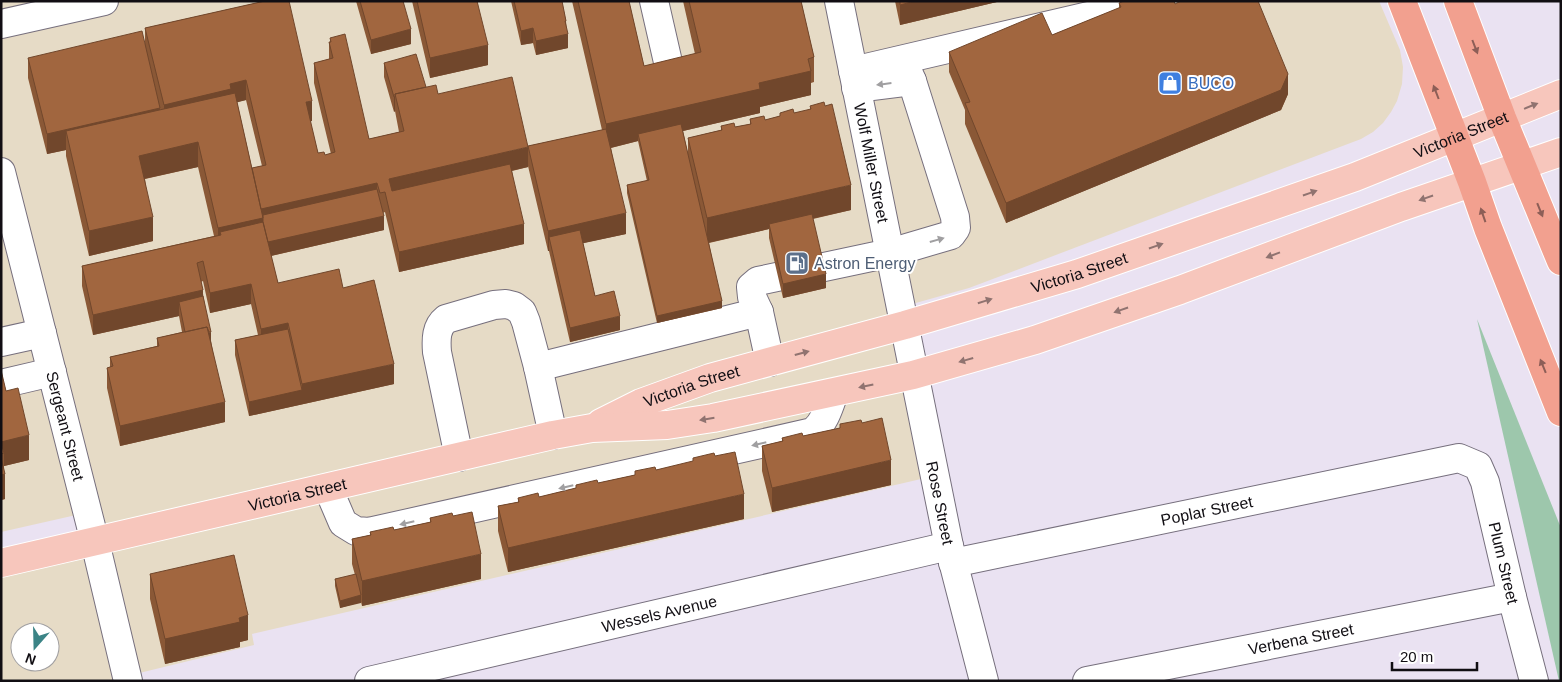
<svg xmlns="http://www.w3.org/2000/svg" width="1562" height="682" viewBox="0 0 1562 682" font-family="Helvetica,sans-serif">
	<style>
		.commercial { fill: #e6dbc6; fill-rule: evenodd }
		.green { fill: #9dc7ac }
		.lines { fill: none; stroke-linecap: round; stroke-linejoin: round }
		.minor-casing { stroke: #766f7d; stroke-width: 30 }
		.major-casing { stroke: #fff; stroke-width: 30 }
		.highway-casing { stroke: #fff; stroke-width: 30 }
		.minor { stroke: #fff; stroke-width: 28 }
		.major { stroke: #f7c6bc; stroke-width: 28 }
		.highway { stroke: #f2a08f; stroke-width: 28 }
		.wall { fill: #8a5836; fill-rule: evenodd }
		.shaded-wall { fill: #71472c }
		.building { fill: #a1663f; stroke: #71472c }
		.oneway { fill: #8d5e57 }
		.oneway2 { fill: #a09fa1 }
		.oneway3 { fill: #907370 }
		.labels { text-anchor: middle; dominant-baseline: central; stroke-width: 4; stroke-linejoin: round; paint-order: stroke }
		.shop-label { font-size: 16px; fill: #366cbe; stroke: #fff; text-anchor: start }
		.street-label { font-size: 16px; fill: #110e13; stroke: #fff }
		.service-label { font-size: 16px; fill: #4e5e75; stroke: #fff; text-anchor: start }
	</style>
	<rect width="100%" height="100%" fill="#eae2f2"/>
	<path class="commercial" d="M 1,1 L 1379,1 L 1400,50 L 1403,67 L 1402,84 L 1397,101 L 1391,112 L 1383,123 L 1373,132 L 1361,139 L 969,288 L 898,308 L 934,476 L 252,634 L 254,645 L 123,677 L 123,681 L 1,681 L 1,571 L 93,546 L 85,513 L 1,532 ZM 20,632 L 50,632 L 50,662 L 20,662 Z"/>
	<path class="green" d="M 1477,319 L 1561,528 L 1561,681 L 1559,681 Z"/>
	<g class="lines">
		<g class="minor-casing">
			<g id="minor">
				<path d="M 654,1 L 670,71"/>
				<path id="s1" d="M 839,1 L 949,546 L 984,681"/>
				<path d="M 1,24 L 104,1"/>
				<path d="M 853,71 L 1153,1"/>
				<path d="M 856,88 L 912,81"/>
				<path id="s2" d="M 1,172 L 95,542 L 128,681"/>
				<path d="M 759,312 L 770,362"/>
				<path d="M 1,342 L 42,333"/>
				<path d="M 538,367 L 759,312 L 752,297 L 751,287 L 758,281 L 890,253 L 951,235 L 956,228 L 955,217 L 912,81 L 903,60"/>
				<path d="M 1,384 L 52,372"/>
				<path d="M 459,457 L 437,352 C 436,339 436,327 446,319 L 494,305 L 506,304 L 514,306 L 522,312 L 526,322 L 538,367 L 553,435"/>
				<path d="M 328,488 L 343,523 L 356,531 L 369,532 L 813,432 C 825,422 829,407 834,393"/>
				<path id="s3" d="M 953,563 L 1459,458 L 1478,466 L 1485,482 L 1512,597 L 1534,681"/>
				<path id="s4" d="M 369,681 L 949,546"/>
				<path id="s5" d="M 1087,681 L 1512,597"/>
			</g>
		</g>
		<g class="major-casing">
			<g id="major">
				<path id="s6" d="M 601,423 L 641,403 L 710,378 L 905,325 L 1077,274 L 1355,177 L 1561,94"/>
				<path id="s7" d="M 1,563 L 553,435 L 592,428 L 667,425 L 713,418 L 913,375 L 1035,340 L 1180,290 L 1401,207 L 1561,152"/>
			</g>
		</g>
		<g class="highway-casing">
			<path id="highway" d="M 1402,1 L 1472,182 L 1488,228 L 1561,412
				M 1458,1 L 1502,118 L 1561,261"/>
		</g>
		<use href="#minor" class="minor"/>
		<use href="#major" class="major"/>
		<use href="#highway" class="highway"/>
	</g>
	<path class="wall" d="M 265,1 L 312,121 L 310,121 L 318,153 L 325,155 L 331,154 L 314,83 L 314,63 L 329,59 L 329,42 L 330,42 L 330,38 L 369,139 L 399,132 L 395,111 L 394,112 L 384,77 L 384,63 L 438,94 L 528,167 L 512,171 L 524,244 L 399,272 L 385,212 L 383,213 L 384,230 L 271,256 L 278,283 L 343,288 L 394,384 L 249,416 L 235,355 L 235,340 L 258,335 L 251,304 L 210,313 L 203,281 L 201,282 L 225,422 L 120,446 L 107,388 L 107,368 L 110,367 L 110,357 L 157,346 L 157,338 L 182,332 L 179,316 L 93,335 L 82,286 L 82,266 L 214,236 L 198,167 L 145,179 L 153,241 L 89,256 L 66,156 L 66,150 L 47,154 L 28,78 L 28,58 L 145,44 L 145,28 ZM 246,100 L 262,166 L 252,168 L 237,102 Z
		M 356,1 L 403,1 L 411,44 L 371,54 Z
		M 412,1 L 477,1 L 488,65 L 430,78 Z
		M 511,1 L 562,1 L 566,21 L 568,48 L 536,55 L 533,43 L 521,45 Z
		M 572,1 L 629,1 L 644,66 L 695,54 L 683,1 L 801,1 L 814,57 L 814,82 L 811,83 L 811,95 L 760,107 L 760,113 L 683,131 L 688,154 L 688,138 L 721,130 L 721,126 L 735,127 L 750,124 L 750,119 L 765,120 L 780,116 L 780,113 L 794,113 L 810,110 L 810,106 L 851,210 L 813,219 L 826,288 L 783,298 L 769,238 L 769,229 L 709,243 L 722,308 L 657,323 L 627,193 L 627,185 L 647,181 L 638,141 L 611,148 L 626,234 L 583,243 L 595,296 L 620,330 L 570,342 L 549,251 L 548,251 L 528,166 L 528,146 L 602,130 Z
		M 895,1 L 1001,1 L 900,25 Z
		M 1119,3 L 1175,4 L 1288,94 L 1281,110 L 1006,223 L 965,124 L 965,110 L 949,72 L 949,52 L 1052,35 L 1119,8 Z
		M 1,370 L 6,391 L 29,460 L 4,466 L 5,499 L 1,500 Z
		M 862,423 L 891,485 L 772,512 L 762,471 L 762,446 L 782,441 L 782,438 L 803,436 L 840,428 L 840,424 Z
		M 715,456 L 744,519 L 508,572 L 498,531 L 498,506 L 518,502 L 518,498 L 539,497 L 576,488 L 576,485 L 598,483 L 635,475 L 635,471 L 656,470 L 693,462 L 693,458 Z
		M 453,516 L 481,579 L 362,606 L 361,602 L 340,608 L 335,586 L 335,579 L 355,575 L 352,564 L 352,539 L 370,535 L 370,532 L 394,530 L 430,522 L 430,518 Z
		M 150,574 L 248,640 L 240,642 L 240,647 L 165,664 L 150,599 Z"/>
	<path class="shaded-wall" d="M 915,1 L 1001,1 L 900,25 L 900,5 Z
		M 533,28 L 533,43 L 521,45 L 521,31 Z
		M 411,29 L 411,44 L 371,54 L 371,40 Z
		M 568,34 L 568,48 L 536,55 L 536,41 Z
		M 488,45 L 488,65 L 430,78 L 430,58 Z
		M 811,71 L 811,95 L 760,107 L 760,113 L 640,141 L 638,134 L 638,141 L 606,149 L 606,124 L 759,83 Z
		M 1288,74 L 1288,94 L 1281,110 L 1006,223 L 1006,203 Z
		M 246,80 L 246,100 L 231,104 L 164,125 L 164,105 L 230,84 Z
		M 394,97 L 395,97 L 395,111 L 394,112 Z
		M 312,101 L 312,121 L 306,122 L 306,102 Z
		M 160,108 L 160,128 L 66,131 L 66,150 L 47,154 L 47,134 Z
		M 198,142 L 198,167 L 139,180 L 139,156 Z
		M 528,147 L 528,167 L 389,199 L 389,179 Z
		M 377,183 L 377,203 L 221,235 L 220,232 L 220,252 L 218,253 L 218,228 L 260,209 Z
		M 851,185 L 851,210 L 770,228 L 769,224 L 769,229 L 707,243 L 707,218 Z
		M 626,213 L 626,234 L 552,250 L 549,237 L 549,251 L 548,251 L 548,231 Z
		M 384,216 L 384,230 L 266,257 L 266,242 Z
		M 153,217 L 153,241 L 89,256 L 89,231 Z
		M 524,224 L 524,244 L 399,272 L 399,252 Z
		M 826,274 L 826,288 L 783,298 L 783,284 Z
		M 251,284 L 251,304 L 210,313 L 210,293 Z
		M 203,290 L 203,310 L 179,302 L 179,316 L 93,335 L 93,315 Z
		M 722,301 L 722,308 L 657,323 L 657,316 Z
		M 620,316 L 620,330 L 570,342 L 570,328 Z
		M 288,323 L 288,343 L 261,349 L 261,329 Z
		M 211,332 L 211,346 L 187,338 Z
		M 394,364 L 394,384 L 249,416 L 249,402 L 302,390 L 302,384 Z
		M 225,402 L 225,422 L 120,446 L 120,426 Z
		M 29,435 L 29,460 L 4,466 L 4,453 L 1,442 Z
		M 891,460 L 891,485 L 772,512 L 772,488 Z
		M 5,474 L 5,499 L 1,500 L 1,475 Z
		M 744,494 L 744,519 L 508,572 L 508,548 Z
		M 481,554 L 481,579 L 362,606 L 362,581 Z
		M 361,595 L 361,603 L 340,608 L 340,601 Z
		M 248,615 L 248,640 L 240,642 L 240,647 L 165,664 L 165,639 Z"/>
	<path class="building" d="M 265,1 L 289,1 L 312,101 L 306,102 L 318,153 L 324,152 L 325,155 L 335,152 L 314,63 L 333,58 L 329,42 L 331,42 L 330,38 L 345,34 L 369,139 L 404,131 L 395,94 L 436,85 L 438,94 L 512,77 L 528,147 L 389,179 L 392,191 L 510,164 L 524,224 L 399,252 L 385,192 L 380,193 L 377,183 L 261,209 L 252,168 L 266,165 L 246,80 L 230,84 L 231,89 L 164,105 L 145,28 Z
		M 360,1 L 403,1 L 411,29 L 371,40 Z
		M 417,1 L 477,1 L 488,45 L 430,58 Z
		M 514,1 L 562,1 L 566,21 L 565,21 L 568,34 L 536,41 L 533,28 L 521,31 Z
		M 578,1 L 629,1 L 644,66 L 701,52 L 689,1 L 801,1 L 814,57 L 808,59 L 811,71 L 759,83 L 760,89 L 606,124 Z
		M 900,1 L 915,1 L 900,5 Z
		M 1124,1 L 1174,1 L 1175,4 L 1181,1 L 1258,1 L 1288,74 L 1281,90 L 1006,203 L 965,103 L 970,102 L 949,52 L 1042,13 L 1052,35 L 1121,7 L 1119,3 Z
		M 142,31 L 160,108 L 47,134 L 28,58 Z
		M 416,54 L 426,87 L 395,94 L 395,97 L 394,97 L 384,63 Z
		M 235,93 L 263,218 L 218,228 L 198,142 L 139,156 L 153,217 L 89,231 L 66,131 Z
		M 824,102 L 825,106 L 832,104 L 851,185 L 707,218 L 688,138 L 722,130 L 721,126 L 734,123 L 735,127 L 751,124 L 750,119 L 764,116 L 765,120 L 780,116 L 780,113 L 793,109 L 794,113 L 811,109 L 810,106 Z
		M 681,124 L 722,301 L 657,316 L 627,185 L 649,180 L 638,134 Z
		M 606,129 L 626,213 L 548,231 L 528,146 Z
		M 377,189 L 384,216 L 268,242 L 263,222 L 263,215 Z
		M 812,214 L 826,274 L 783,284 L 769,224 Z
		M 263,222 L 278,283 L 339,269 L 343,288 L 374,280 L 394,364 L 302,384 L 288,323 L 261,329 L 251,284 L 210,293 L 203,261 L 197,263 L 203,290 L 93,315 L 82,266 L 221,235 L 220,232 Z
		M 580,230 L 595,296 L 614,291 L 620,316 L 570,328 L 549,237 Z
		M 203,296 L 211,332 L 209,332 L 207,327 L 185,332 L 179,302 Z
		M 207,327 L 225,402 L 120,426 L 107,368 L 113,366 L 110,357 L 159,346 L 157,338 Z
		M 288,329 L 302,390 L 249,402 L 235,340 Z
		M 1,370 L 6,391 L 18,388 L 29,435 L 1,442 Z
		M 882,418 L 891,460 L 772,488 L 762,446 L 783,441 L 782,438 L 802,433 L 803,436 L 840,428 L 840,424 L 861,420 L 862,423 Z
		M 1,443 L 4,453 L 1,454 Z
		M 735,452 L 744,494 L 508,548 L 498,506 L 519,502 L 518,498 L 538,493 L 539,497 L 576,488 L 576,485 L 597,480 L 598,483 L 635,475 L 635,471 L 655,467 L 656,470 L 693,461 L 693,458 L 714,453 L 715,456 Z
		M 1,458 L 5,474 L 1,475 Z
		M 472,512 L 481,554 L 362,581 L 352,539 L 371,535 L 370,532 L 393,527 L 394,530 L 431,522 L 430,518 L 452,513 L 453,516 Z
		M 234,555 L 248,615 L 239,618 L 240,622 L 165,639 L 150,574 Z
		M 356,574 L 361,595 L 340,601 L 335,579 Z"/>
	<defs><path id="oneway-solid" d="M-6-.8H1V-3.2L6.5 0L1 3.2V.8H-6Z" transform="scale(1.25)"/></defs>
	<g class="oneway">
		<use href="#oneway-solid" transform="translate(1475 47) rotate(69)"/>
		<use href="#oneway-solid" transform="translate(1436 92) rotate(-111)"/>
		<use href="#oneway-solid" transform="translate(1540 210) rotate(68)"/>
		<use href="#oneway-solid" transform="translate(1483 215) rotate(-109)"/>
		<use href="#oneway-solid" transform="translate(1543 366) rotate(-112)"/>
	</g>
	<g class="oneway2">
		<use href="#oneway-solid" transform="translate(884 84) rotate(173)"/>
		<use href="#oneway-solid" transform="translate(937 240) rotate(-16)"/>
		<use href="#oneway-solid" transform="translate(759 444) rotate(167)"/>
		<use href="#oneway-solid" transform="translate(566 487) rotate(167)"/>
		<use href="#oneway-solid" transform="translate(407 523) rotate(167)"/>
	</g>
	<g class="oneway3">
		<use href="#oneway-solid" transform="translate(1531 106) rotate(-22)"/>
		<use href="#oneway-solid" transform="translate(1310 193) rotate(-19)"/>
		<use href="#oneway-solid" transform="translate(1426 198) rotate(161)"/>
		<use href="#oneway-solid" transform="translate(1156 246) rotate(-19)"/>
		<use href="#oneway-solid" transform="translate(1273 255) rotate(159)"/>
		<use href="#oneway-solid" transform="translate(985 301) rotate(-17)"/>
		<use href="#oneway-solid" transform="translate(1121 310) rotate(161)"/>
		<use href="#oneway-solid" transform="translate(802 353) rotate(-15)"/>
		<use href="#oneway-solid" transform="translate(966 360) rotate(164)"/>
		<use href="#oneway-solid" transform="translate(866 386) rotate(168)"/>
		<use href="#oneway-solid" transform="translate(707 419) rotate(171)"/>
	</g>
	<defs>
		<g id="shop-square" transform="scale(1.25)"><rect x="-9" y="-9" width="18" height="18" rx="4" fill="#3f7fe0" stroke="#fff"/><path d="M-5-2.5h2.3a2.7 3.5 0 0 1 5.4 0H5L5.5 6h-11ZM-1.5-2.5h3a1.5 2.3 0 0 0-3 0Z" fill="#fff"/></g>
		<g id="fuel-square" transform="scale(1.25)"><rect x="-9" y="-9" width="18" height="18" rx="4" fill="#5c6f8a" stroke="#fff"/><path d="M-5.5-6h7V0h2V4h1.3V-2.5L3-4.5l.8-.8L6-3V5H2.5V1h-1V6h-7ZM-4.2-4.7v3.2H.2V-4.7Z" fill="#fff"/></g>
	</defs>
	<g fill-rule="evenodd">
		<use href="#shop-square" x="1170" y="83"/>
		<use href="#fuel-square" x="797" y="263"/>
	</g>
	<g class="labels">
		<g class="shop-label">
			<text x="1188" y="83">BUCO</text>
		</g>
		<g class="street-label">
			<text stroke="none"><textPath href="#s6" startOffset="908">Victoria Street</textPath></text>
			<text stroke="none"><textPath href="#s1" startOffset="165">Wolf Miller Street</textPath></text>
			<text stroke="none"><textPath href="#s6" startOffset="502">Victoria Street</textPath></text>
			<text stroke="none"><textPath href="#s6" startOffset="98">Victoria Street</textPath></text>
			<text stroke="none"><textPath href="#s2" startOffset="262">Sergeant Street</textPath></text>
			<text stroke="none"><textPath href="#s7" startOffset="304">Victoria Street</textPath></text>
			<text stroke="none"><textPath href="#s1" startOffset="512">Rose Street</textPath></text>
			<text stroke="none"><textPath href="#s3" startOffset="259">Poplar Street</textPath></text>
			<text stroke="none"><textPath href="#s3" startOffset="638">Plum Street</textPath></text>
			<text stroke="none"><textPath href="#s4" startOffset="298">Wessels Avenue</textPath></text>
			<text stroke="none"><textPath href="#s5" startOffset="218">Verbena Street</textPath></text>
		</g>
		<g class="service-label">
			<text x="814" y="263">Astron Energy</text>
		</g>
	</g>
	<rect width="1562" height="682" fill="none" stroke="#110e13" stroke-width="5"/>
	<g transform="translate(35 647) rotate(200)"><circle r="24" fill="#ffffff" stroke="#a09fa1"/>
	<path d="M0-4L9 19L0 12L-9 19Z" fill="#3b8486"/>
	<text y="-8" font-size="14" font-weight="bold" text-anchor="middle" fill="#110e13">N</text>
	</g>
	<path d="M1392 662v8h85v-8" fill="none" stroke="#110e13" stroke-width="2.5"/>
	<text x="1400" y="662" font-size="15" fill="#110e13" stroke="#ffffff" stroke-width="4" paint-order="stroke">20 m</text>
</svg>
